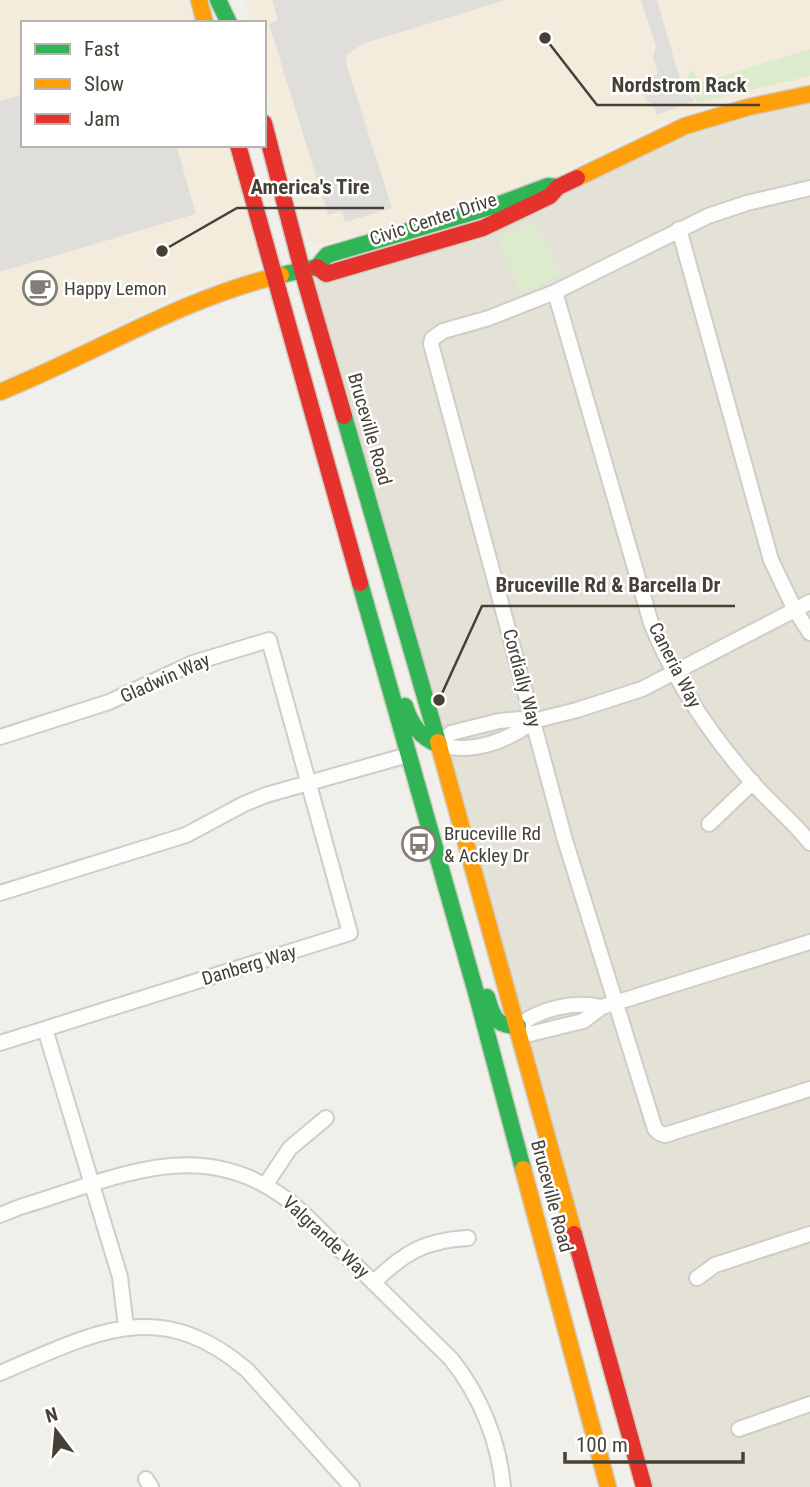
<svg xmlns="http://www.w3.org/2000/svg" width="810" height="1487" viewBox="0 0 810 1487" font-family="'Roboto Condensed',sans-serif">
	<style>
		.residential { fill: #e4e1d7 }
		.commercial { fill: #f3ecdd }
		.green { fill: #dbebcb }
		.parking { fill: #dfdeda }
		.lines { fill: none; stroke-linecap: round; stroke-linejoin: round }
		.street-casing { stroke: #cecdc7; stroke-width: 18 }
		.fast-casing { stroke: #cfccc1; stroke-width: 19 }
		.slow-casing { stroke: #cfccc1; stroke-width: 19 }
		.jam-casing { stroke: #cfccc1; stroke-width: 19 }
		.street { stroke: #fdfdfc; stroke-width: 14 }
		.fast { stroke: #30b455; stroke-width: 16 }
		.slow { stroke: #ff9f0a; stroke-width: 16 }
		.jam { stroke: #e5322d; stroke-width: 16 }
		.labels { text-anchor: middle; dominant-baseline: central; stroke-width: 5; stroke-linejoin: round; paint-order: stroke }
		.street-label { font-size: 19px; fill: #464136; stroke: #fff }
		.poi-label { font-size: 19px; fill: #464136; stroke: #fff; text-anchor: start }
		.leader { fill: none; stroke: #464136; stroke-width: 2.5 }
		.callout-dot { fill: #464136; stroke: #fff; stroke-width: 2.5 }
		.callout-label { font-size: 21px; text-anchor: middle; font-weight: bold; fill: #464136; stroke: #fff; stroke-width: 5; stroke-linejoin: round; paint-order: stroke }
	</style>
	<rect width="100%" height="100%" fill="#f0efea"/>
	<path class="residential" d="M 810,94 L 810,1487 L 644,1487 L 302,270 L 500,204 L 647,143 Z"/>
	<path class="commercial" d="M 0,0 L 188,0 L 195,23 L 23,23 L 23,145 L 230,145 L 260,261 L 249,275 L 181,293 L 15,378 L 0,382 Z
		M 245,0 L 810,0 L 810,83 L 705,107 L 655,127 L 542,182 L 391,227 L 318,245 L 309,240 L 304,232 L 275,124 L 264,74 L 264,23 L 251,23 Z"/>
	<path class="green" d="M 810,49 L 810,76 L 698,103 L 684,81 L 692,70 L 700,83 Z
		M 534,221 L 561,275 L 520,293 L 497,238 Z"/>
	<path class="parking" d="M 272,0 L 506,0 L 362,44 L 347,55 L 346,63 L 392,208 L 345,222 L 342,211 L 328,215 L 269,24 L 278,20 Z
		M 641,0 L 657,0 L 677,69 L 683,86 L 694,101 L 657,115 L 652,103 L 647,101 L 637,85 L 643,80 L 658,74 L 653,57 L 656,47 Z
		M 23,94 L 23,145 L 176,145 L 196,214 L 0,272 L 0,101 Z"/>
	<g class="lines">
		<g class="street-casing">
			<path id="street" d="M 810,188 L 747,203 L 708,216 L 555,292 L 489,318 L 443,331 L 432,339 L 431,344 L 565,840 L 655,1129 L 659,1133 L 665,1135 L 810,1089
				M 679,229 L 771,560 L 795,610 L 810,633
				M 555,292 L 651,623 C 674,681 711,735 751,781 C 770,803 792,820 810,843
				M 0,737 L 109,702 L 193,663 L 269,640 L 350,933 L 0,1043
				M 439,745 L 451,733 L 499,721 L 521,719 L 533,721 L 577,710 L 642,689 L 810,602
				M 439,745 C 471,754 507,742 533,721
				M 709,824 L 753,782
				M 0,893 L 186,835 L 244,804 L 266,795 L 408,755
				M 602,1007 C 573,1001 541,1008 518,1026 L 530,1034 L 583,1021 L 602,1007 L 810,942
				M 45,1029 L 120,1277 L 126,1327
				M 266,1184 L 290,1148 L 326,1118
				M 0,1215 L 20,1207 C 123,1176 208,1129 301,1211 L 451,1359 C 480,1395 499,1441 503,1487
				M 697,1278 L 715,1265 L 810,1234
				M 374,1282 C 404,1253 425,1240 468,1238
				M 0,1373 C 93,1334 158,1294 247,1370 L 352,1487
				M 739,1429 L 810,1404
				M 146,1479 L 151,1487"/>
		</g>
		<g class="fast-casing">
			<path id="fast" d="M 218,0 L 229,23
				M 281,275 L 317,267 L 327,255 L 500,204 L 548,186 L 558,187
				M 344,416 L 438,742
				M 360,583 L 477,996 L 523,1169
				M 405,706 C 411,725 420,737 439,745
				M 487,997 C 493,1017 495,1026 518,1026"/>
		</g>
		<g class="slow-casing">
			<path id="slow" d="M 199,0 L 205,23
				M 577,178 L 685,126 L 749,107 L 810,94
				M 0,392 C 94,354 182,298 281,275
				M 438,742 L 574,1234
				M 523,1169 L 608,1487"/>
		</g>
		<g class="jam-casing">
			<path id="jam" d="M 264,123 L 302,270 L 344,416
				M 238,145 L 360,583
				M 317,267 L 326,274 L 483,228 L 550,196 L 558,187 L 577,178
				M 574,1234 L 644,1487"/>
		</g>
		<use href="#street" class="street"/>
		<use href="#fast" class="fast"/>
		<use href="#slow" class="slow"/>
		<use href="#jam" class="jam"/>
	</g>
	<defs>
		<g id="cafe-ring" transform="scale(1.75)"><circle r="9.5" fill="#fff" stroke="#827e75" stroke-width="1.5"/><path d="M-5.5-4.5H6V0H3Q3 3.5 0 3.5H-2.5Q-5.5 3.5-5.5 0ZM3-3.2v2h1.7v-2ZM-6 4.5H4V6H-6Z" fill="#827e75"/></g>
		<g id="bus-ring" transform="scale(1.75)"><circle r="9.5" fill="#fff" stroke="#827e75" stroke-width="1.5"/><path d="M-5-6H5V4H4V6H2V4H-2V6H-4V4H-5ZM-3.5-4V0h7V-4ZM-3.5 1.2v1.5H-2V1.2ZM2 1.2v1.5H3.5V1.2Z" fill="#827e75"/></g>
	</defs>
	<g fill-rule="evenodd">
		<use href="#cafe-ring" x="40" y="288"/>
		<use href="#bus-ring" x="419" y="844"/>
	</g>
	<g class="labels">
		<g class="street-label">
			<text transform="translate(433 219) rotate(-18)">Civic Center Drive</text>
			<text transform="translate(370 429) rotate(74)">Bruceville Road</text>
			<text transform="translate(675 665) rotate(63)">Caneria Way</text>
			<text transform="translate(165 678) rotate(-24)">Gladwin Way</text>
			<text transform="translate(522 678) rotate(75)">Cordially Way</text>
			<text transform="translate(249 965) rotate(-17)">Danberg Way</text>
			<text transform="translate(552 1196) rotate(75)">Bruceville Road</text>
			<text transform="translate(326 1237) rotate(43)">Valgrande Way</text>
		</g>
		<g class="poi-label">
			<text x="64" y="288">Happy Lemon</text>
			<text x="444" y="833">Bruceville Rd<tspan x="444" dy="22">&amp; Ackley Dr</tspan></text>
		</g>
	</g>
	<path class="leader" d="M545 38L597 105H760M162 251L237 208H384M439 700L482 606H735"/>
	<g class="callout-dot">
		<circle cx="545" cy="38" r="7"/>
		<circle cx="162" cy="251" r="7"/>
		<circle cx="439" cy="700" r="7"/>
	</g>
	<g class="callout-label">
		<text x="679" y="92">Nordstrom Rack</text>
		<text x="310" y="194">America's Tire</text>
		<text x="608" y="592">Bruceville Rd &amp; Barcella Dr</text>
	</g>
	<rect x="21" y="21" width="245" height="126" fill="#ffffff" stroke="#b5b3af" stroke-width="2"/>
	<rect x="35" y="44" width="35" height="10" fill="#30b455" stroke="#b5b3af" stroke-width="2"/>
	<text x="84" y="56" font-size="21" fill="#464136">Fast</text>
	<rect x="35" y="79" width="35" height="10" fill="#ff9f0a" stroke="#b5b3af" stroke-width="2"/>
	<text x="84" y="91" font-size="21" fill="#464136">Slow</text>
	<rect x="35" y="114" width="35" height="10" fill="#e5322d" stroke="#b5b3af" stroke-width="2"/>
	<text x="84" y="126" font-size="21" fill="#464136">Jam</text>
	<g transform="translate(56 1431) rotate(344)" stroke="#ffffff" stroke-width="5" paint-order="stroke">
	<path d="M0-5L12 26L0 18L-12 26Z" fill="#464136"/>
	<text y="-10" font-size="19" font-weight="bold" text-anchor="middle" fill="#464136">N</text>
	</g>
	<path d="M565 1452v10h178v-10" fill="none" stroke="#464136" stroke-width="3.5"/>
	<text x="576" y="1452" font-size="21" fill="#464136" stroke="#ffffff" stroke-width="5" paint-order="stroke">100 m</text>
</svg>
